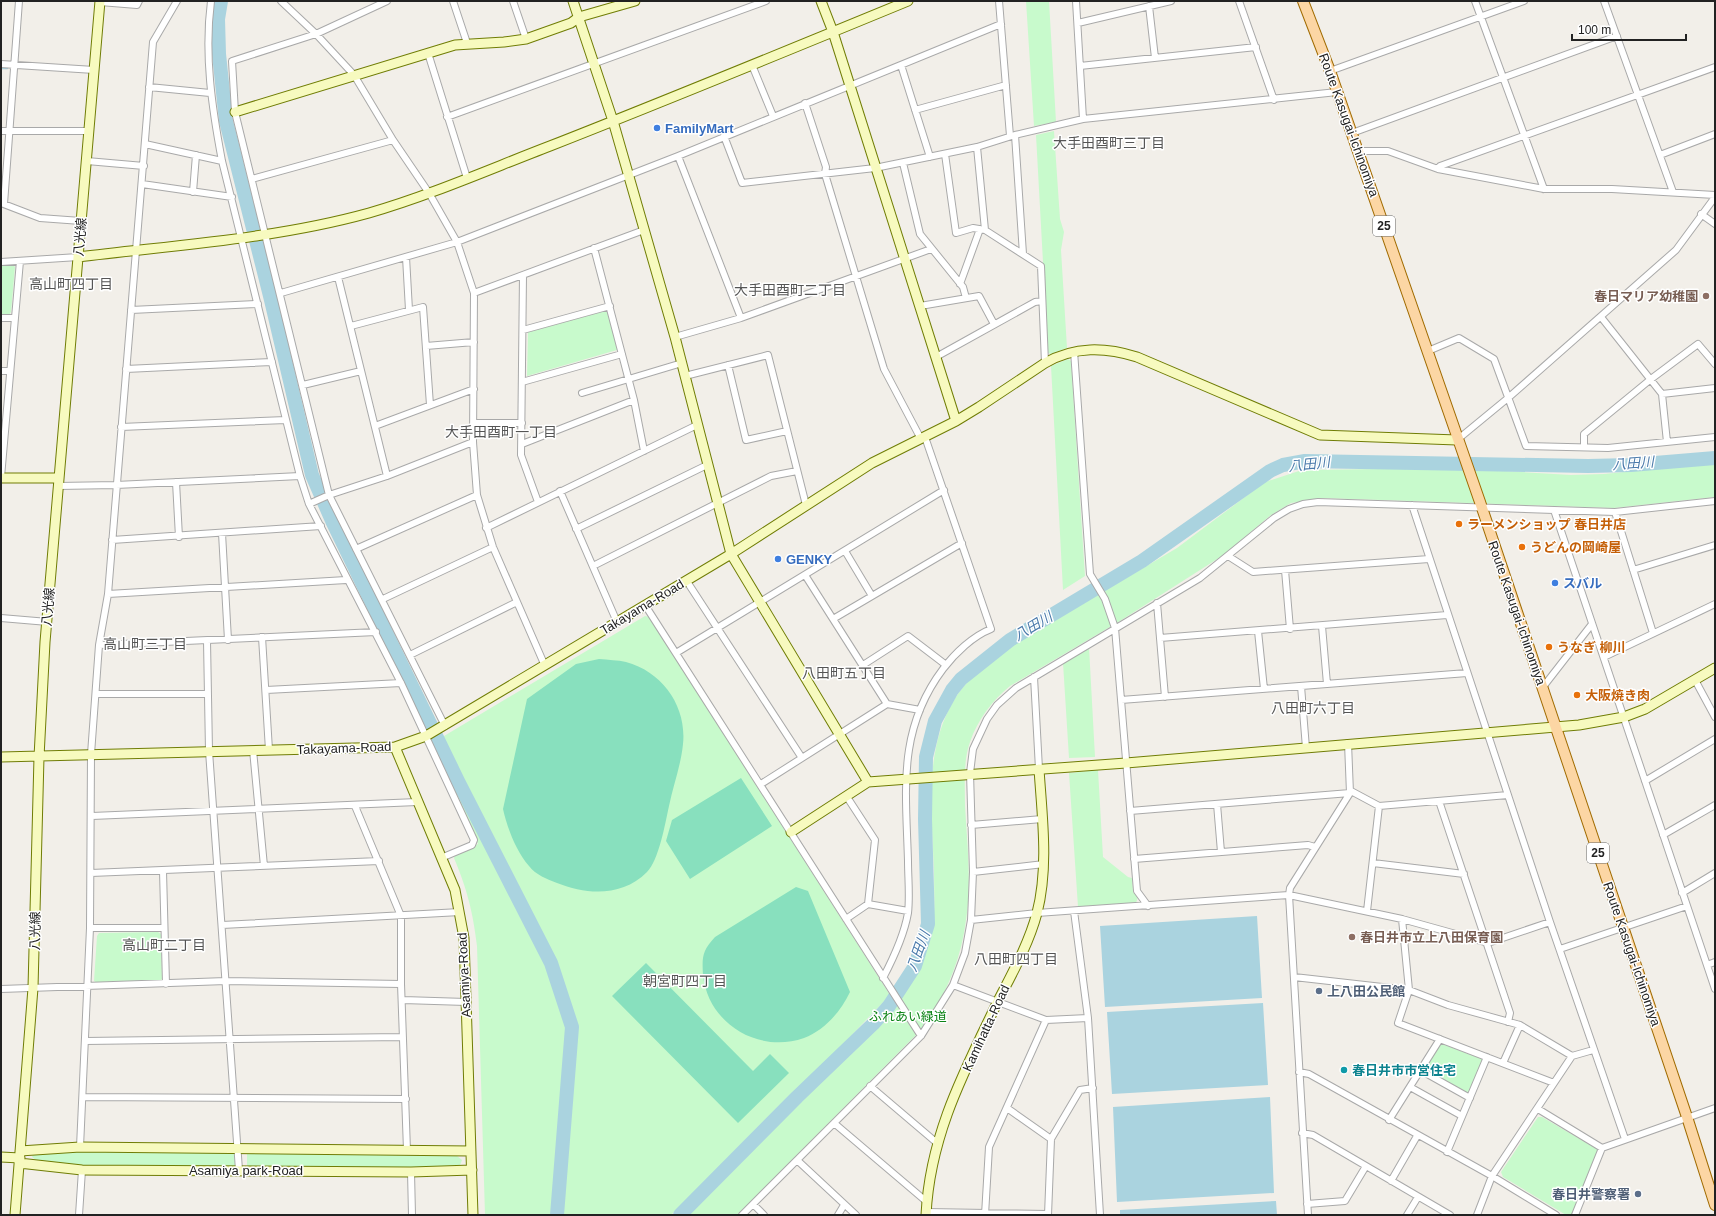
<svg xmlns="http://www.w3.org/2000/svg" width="1716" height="1216" viewBox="0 0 1716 1216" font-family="Arial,'Noto Sans JP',sans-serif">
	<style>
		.park { fill: #c8facc }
		.pitch { fill: #88e0be }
		.water { fill: #aad3df }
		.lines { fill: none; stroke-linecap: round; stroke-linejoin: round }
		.stream { stroke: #aad3df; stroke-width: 2.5 }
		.river { stroke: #aad3df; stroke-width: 14 }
		.street-casing { stroke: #a9a9a9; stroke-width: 8 }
		.secondary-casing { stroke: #707d05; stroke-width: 11 }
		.primary-casing { stroke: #a06b00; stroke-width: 12 }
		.street { stroke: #fff; stroke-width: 6 }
		.secondary { stroke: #f7fabf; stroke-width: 9 }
		.primary { stroke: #fcd6a4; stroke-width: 10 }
		.shop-dot { fill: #3f7fe0; stroke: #fff; stroke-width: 1.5 }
		.education-dot { fill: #8d6e63; stroke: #fff; stroke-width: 1.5 }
		.food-dot { fill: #e8710a; stroke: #fff; stroke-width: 1.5 }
		.service-dot { fill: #5c6f8a; stroke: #fff; stroke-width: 1.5 }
		.culture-dot { fill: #0f9aa8; stroke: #fff; stroke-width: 1.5 }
		.labels { text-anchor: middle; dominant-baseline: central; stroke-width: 3; stroke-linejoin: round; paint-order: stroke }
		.shield { fill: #fff; stroke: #646464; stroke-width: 1 }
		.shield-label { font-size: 12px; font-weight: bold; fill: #222 }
		.street-label { font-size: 13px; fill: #222; stroke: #fff }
		.shop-label { font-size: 13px; font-weight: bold; fill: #366cbe; stroke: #fff; text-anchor: start }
		.education-label { font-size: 13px; font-weight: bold; fill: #785e54; stroke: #fff; text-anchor: end }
		.food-label { font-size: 13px; font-weight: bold; fill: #c56008; stroke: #fff; text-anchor: start }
		.service-label { font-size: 13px; font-weight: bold; fill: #4e5e75; stroke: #fff; text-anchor: start }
		.park-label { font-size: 13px; fill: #0c8416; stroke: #fff }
		.culture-label { font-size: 13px; font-weight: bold; fill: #0d838f; stroke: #fff; text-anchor: start }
		.neighbourhood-label { font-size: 14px; fill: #555; stroke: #fff }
		.water-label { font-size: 14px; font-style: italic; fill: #4a7aab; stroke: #fff }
	</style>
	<rect width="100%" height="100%" fill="#f2efe9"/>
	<path class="park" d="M 1026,1 L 1049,1 L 1056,122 L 1034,126 Z
		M 1054,131 L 1060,219 L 1064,232 L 1061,250 L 1067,348 L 1051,354 L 1048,353 L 1036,135 Z
		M 13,265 L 15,267 L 11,312 L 9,315 L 1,315 L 1,266 Z
		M 608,310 L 617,350 L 527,376 L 528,332 Z
		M 1068,359 L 1071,361 L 1085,576 L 1063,590 L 1051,366 Z
		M 1715,463 L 1715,497 L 1614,508 L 1322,498 L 1291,503 L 1271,515 L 1222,556 L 1120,621 L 1010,686 C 992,701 978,719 970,742 C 963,762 965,784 965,805 C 967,843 972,883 966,920 C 961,962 943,1003 916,1035 L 737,1215 L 688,1215 L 891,1009 C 906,988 922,966 930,941 C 936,921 934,892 934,872 C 932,814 923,752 954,700 C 964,683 980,670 994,656 L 1177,548 L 1265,482 L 1302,470 L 1454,468 L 1571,475 L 1604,474 Z
		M 645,616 L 649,617 L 890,995 L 827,1061 L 671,1215 L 485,1215 L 477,946 C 473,912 467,889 454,858 L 455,855 L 478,844 L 434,745 L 434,742 Z
		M 1089,647 L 1095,757 L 1069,758 L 1063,663 Z
		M 1098,770 L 1103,857 L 1128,877 L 1132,878 L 1133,892 L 1138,897 L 1136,903 L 1078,907 L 1069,773 Z
		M 158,932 L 161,934 L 162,979 L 160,981 L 97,983 L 94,981 L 97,936 L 99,933 Z
		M 1442,1044 L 1482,1059 L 1483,1062 L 1468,1093 L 1466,1093 L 1425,1070 L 1439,1045 Z
		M 1538,1117 L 1542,1117 L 1597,1149 L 1598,1152 L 1572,1215 L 1566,1215 L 1503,1177 L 1501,1172 Z
		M 81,1151 L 237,1152 L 237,1167 L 92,1167 L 36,1160 L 32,1157 L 33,1155 Z
		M 247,1153 L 457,1156 L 462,1160 L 459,1168 L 247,1167 Z"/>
	<path class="pitch" d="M 599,659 C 608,660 618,660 626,662 C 663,672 687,707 683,744 C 681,765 673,786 669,806 C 665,824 659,860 647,872 C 622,897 587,895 557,883 C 547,879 536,875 529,866 C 516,851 507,827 503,809 L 527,699 L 576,664 Z
		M 741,778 L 772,826 L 690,879 L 666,841 L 672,820 Z
		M 796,887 L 808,891 L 850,992 C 841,1011 825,1030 804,1038 C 759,1054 708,1024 703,975 C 702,957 702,951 715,937 Z
		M 646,963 L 753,1071 L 770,1054 L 789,1073 L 738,1123 L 612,996 Z"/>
	<path class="water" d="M 1257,916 L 1262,998 L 1105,1007 L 1100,926 Z
		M 1263,1003 L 1268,1085 L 1112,1094 L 1107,1012 Z
		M 1270,1097 L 1274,1193 L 1117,1202 L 1113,1107 Z
		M 1276,1201 L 1277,1215 L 1120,1215 L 1120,1210 Z"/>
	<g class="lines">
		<path class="stream" d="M 1,68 L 7,68"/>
		<path class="river" d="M 221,1 L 218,19 L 219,54 L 226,121 L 271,300 L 312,475 L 333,523 L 458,781 L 551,963 L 572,1027 L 557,1215
			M 680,1215 L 797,1097 L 873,1024 L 889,1006 L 915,966 L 928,924 L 925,819 L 926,757 L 935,721 L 952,690 L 961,679 L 1010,640 L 1142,561 L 1270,471 L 1283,465 L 1305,461 L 1588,466 L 1631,465 L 1715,458"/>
		<g class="street-casing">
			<path id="street" d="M 211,1 C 204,55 212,108 222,161 L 300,476 L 309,504 L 401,683 L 474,840 L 472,845 L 441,858
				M 281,1 L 316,34 L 354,75 L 393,140 L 429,193 L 457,242 L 474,293 L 473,442 L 477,495 L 493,547 L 545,666
				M 387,1 L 316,34 L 232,61 L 235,112 L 329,495 L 445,726
				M 453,1 L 467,43
				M 513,1 L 526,39
				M 999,1 L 1010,136
				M 1076,1 L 1083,119
				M 1239,1 L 1274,100
				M 1475,1 L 1544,189
				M 1604,1 L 1673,192
				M 100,2 L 137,5 L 139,1
				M 1149,6 L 1155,58
				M 1078,23 L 1171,1
				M 428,53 L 467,178
				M 1,64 L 94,70
				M 752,65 L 773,116
				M 901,65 L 930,157
				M 1080,66 L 1256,47
				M 1330,71 L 1524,1
				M 149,87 L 210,93
				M 805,103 L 826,167 L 825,174 L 884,369 L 921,439
				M 915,110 L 1006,85
				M 447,117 L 766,1
				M 1,131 L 89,131
				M 1352,133 L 1617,36
				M 1015,135 L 1023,254
				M 724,136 L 742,183 L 875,168 L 977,147 L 1015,135 L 1083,119 L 1337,92
				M 145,144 L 222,161
				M 977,147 L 985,230
				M 1359,151 L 1388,151 L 1438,169 L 1544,189 L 1612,189 L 1715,195
				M 945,154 L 956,233 L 973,228 L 985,230 L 1041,266 L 1045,363
				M 1660,155 L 1715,134
				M 678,156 L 741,318
				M 87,161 L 144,166
				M 903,163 L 920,234 L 963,287 L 966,298
				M 1438,169 L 1440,166 L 1715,67
				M 252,179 L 393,140
				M 142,184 L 232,197
				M 193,192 L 196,155
				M 1,203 L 40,218 L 81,221
				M 4,204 L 19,1
				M 1701,214 L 1715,224
				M 594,248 L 634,400 L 644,451
				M 406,257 L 409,310
				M 1,262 L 78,257
				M 523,275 L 521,455 L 538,502
				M 338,277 L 387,476
				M 960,284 L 980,229
				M 281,293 L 457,242 L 678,156 L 1001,24
				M 474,293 L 644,230
				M 920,306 L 979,296 L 994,324
				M 131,310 L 258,304
				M 1601,317 L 1662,394 L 1667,442
				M 1,318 L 14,318
				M 351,326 L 423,307 L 430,405
				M 523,330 L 610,306
				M 675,337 L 741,318 L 931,249
				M 426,346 L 474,342
				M 1074,351 L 1090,574 L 1105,599 L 1115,628 L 1137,891 L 1148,906
				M 1428,351 L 1459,338 L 1494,359 L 1526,446 L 1608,448 L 1715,437
				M 936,357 L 1035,302 L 1042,301
				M 728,365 L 746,440 L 787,431
				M 126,369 L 272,362
				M 1,371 L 10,371
				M 685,376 L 768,355 L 806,505
				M 522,382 L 622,354
				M 303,385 L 361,371
				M 582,393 L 682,363
				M 1662,394 L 1715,388
				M 474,423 L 522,423
				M 375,426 L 474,389
				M 121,427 L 286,420
				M 1457,440 L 1508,398 L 1676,250 L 1715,197
				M 522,444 L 634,400
				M 1584,447 L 1584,434 L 1651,379 L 1698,344 L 1715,364
				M 1,477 L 20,261
				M 176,482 L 179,537
				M 58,486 L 116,485 L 300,476
				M 560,491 L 617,622
				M 309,504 L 329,495 L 387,476 L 473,442
				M 1412,505 L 1550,922 L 1625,1139
				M 1554,510 L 1715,989
				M 1615,512 L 1653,633
				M 486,528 L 697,425
				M 576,529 L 707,465
				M 222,533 L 228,640
				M 112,540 L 321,526
				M 356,549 L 477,495
				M 845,551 L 872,596
				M 1228,556 L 1253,572 L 1429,559
				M 593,566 L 771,476 L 797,471
				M 1285,570 L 1290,629
				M 1633,570 L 1715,545
				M 805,575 L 887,704
				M 686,580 L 802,758
				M 108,594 L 346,580
				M 383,599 L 493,547
				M 1157,603 L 1165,697
				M 645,605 L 921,1036
				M 1,618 L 48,622
				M 833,619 L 962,543
				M 1322,626 L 1327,684
				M 1258,631 L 1264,689
				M 262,637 L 269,750
				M 1160,638 L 1447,615
				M 207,641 L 209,751 L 239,1170
				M 99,645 L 376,632
				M 676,653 L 944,490
				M 410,655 L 517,602
				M 1604,657 L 1715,604
				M 863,665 L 908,636 L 946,665
				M 1034,677 L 1039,769
				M 1695,680 L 1715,717
				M 1301,686 L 1306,748
				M 1543,687 L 1592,624
				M 266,690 L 401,683
				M 96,694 L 208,694
				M 1121,700 L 1467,673
				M 253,750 L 264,866
				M 1645,781 L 1715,739
				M 761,784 L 887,704 L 920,710
				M 1351,791 L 1379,806 L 1508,795
				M 847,797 L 875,840 L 868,904
				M 1439,801 L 1510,1013 L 1508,1022
				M 1217,804 L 1221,852
				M 355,806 L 401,916 L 401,984 L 407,1150
				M 1130,811 L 1350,793
				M 92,816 L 417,802
				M 971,825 L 1042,819
				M 1663,835 L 1715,805
				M 1134,859 L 1308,845 L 1315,847
				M 1373,863 L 1464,874
				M 163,871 L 166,984
				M 973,872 L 1044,864
				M 91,873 L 379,861
				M 1682,893 L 1715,873
				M 1074,911 L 1088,1018 L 1100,1215
				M 1367,911 L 1379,806
				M 846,919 L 868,904 L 908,911
				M 1402,919 L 1409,990 L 1398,1023 L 1554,1083
				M 971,920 L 1037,913 L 1289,895 L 1402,919 L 1488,943 L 1550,922
				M 222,925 L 460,912
				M 90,928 L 164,928
				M 1560,949 L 1687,906
				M 1707,965 L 1715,962
				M 1294,977 L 1409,990 L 1448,1005 L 1520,1025 L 1572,1056
				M 883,978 C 894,957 904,936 908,913 C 910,896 908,878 908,861 C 906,790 897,730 943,669 C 955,653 973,636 991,629 L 925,437
				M 953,985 L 1046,1020 L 1088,1018
				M 1,989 L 226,981 L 401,984
				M 403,1000 L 466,1002
				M 85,1041 L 403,1037
				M 1503,1063 L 1520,1025
				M 1420,1070 L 1470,1098
				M 1299,1072 L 1309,1074 L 1492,1176 L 1556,1215
				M 870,1086 L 937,1143
				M 1410,1087 L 1462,1116
				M 83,1097 L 406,1099
				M 1007,1108 L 1051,1139
				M 1538,1109 L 1602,1148 L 1715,1108
				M 1389,1120 L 1440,1039
				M 834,1123 L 927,1202
				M 1302,1133 L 1313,1135 L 1450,1215
				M 80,1147 L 90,928 L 91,754 L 99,645 L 108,594 L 153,42 L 177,1
				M 1447,1152 L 1487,1057
				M 797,1160 L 856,1215
				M 411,1172 L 412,1215
				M 1391,1181 L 1417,1136
				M 753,1204 L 764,1215
				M 1307,1204 L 1345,1201 L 1366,1166
				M 926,1212 L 1048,1214
				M 79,1215 L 82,1170
				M 742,1215 L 921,1036 L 953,985 L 965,953 L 971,920 L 973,872 L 970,773 L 973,749 L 987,719 L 997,705 L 1016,688 L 1200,578 L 1274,518 L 1289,509 L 1303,504 L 1318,502 L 1615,512 L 1715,501
				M 838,1215 L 844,1205
				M 985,1215 L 989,1147 L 1046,1020
				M 1048,1215 L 1051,1139 L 1080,1090 L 1093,1088
				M 1308,1215 L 1289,895 L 1290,888 L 1350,793 L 1348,743
				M 1407,1215 L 1418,1197
				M 1477,1215 L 1492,1176 L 1572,1056 L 1593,1050
				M 1575,1215 L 1602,1148"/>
		</g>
		<g class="secondary-casing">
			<path id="secondary" d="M 573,1 L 613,121 L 675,337 L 731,554 L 868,782
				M 821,1 L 833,32 L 956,421
				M 235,112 L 455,45 L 504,42 L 526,39 L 571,23 L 579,17 L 635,1
				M 78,257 C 175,245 275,239 369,213 C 431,195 490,169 550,146 C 670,99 789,50 908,1
				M 1,478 L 59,478
				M 395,747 L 455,890 L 464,938 L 473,1215
				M 1,757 L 395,747 L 426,736 L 731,554 L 872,463 L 956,421 L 979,407 L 1045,363 C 1075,346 1105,347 1137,357 L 1320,435 L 1457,440
				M 791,832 L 868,782 L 1126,763 L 1579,725 L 1624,717 L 1645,709 L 1715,668
				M 20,1151 L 80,1147 L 471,1151
				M 1,1157 L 20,1158
				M 19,1163 L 82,1170 L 411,1172 L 472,1170
				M 15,1215 L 33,988 L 39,757 L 45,642 L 100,1
				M 926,1215 C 930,1134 965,1070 999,999 C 1013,972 1029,943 1037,913 C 1049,866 1042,816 1039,769"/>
		</g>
		<g class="primary-casing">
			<path id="primary" d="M 1303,1 L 1330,71 L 1480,502 L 1687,1117 L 1715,1205"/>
		</g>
		<use href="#street" class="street"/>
		<use href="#secondary" class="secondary"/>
		<use href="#primary" class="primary"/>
	</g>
	<g class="shop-dot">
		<circle cx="657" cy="128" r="4"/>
		<circle cx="778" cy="559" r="4"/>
		<circle cx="1555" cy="583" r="4"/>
	</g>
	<g class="education-dot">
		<circle cx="1706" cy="296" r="4"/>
		<circle cx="1352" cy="937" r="4"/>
	</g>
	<g class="food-dot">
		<circle cx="1459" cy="524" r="4"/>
		<circle cx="1522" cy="547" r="4"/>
		<circle cx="1549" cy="647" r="4"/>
		<circle cx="1577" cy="695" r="4"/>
	</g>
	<g class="service-dot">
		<circle cx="1319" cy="991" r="4"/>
		<circle cx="1638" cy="1194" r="4"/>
	</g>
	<circle class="culture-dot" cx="1344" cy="1070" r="4"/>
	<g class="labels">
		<g class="shield">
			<rect x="1373" y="216" width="22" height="20" rx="3"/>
			<rect x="1587" y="843" width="22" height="20" rx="3"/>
		</g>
		<g class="shield-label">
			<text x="1384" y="226">25</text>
			<text x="1598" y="853">25</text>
		</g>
		<g class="street-label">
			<text transform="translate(1349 125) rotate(70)">Route Kasugai-Ichinomiya</text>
			<text transform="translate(80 237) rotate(-85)">八光線</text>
			<text transform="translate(48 607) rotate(-85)">八光線</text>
			<text transform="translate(642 607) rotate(-31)">Takayama-Road</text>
			<text transform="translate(1517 613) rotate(71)">Route Kasugai-Ichinomiya</text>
			<text transform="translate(344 748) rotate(-2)">Takayama-Road</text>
			<text transform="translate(35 931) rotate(-89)">八光線</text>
			<text transform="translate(1632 954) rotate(71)">Route Kasugai-Ichinomiya</text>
			<text transform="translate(464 975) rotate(-93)">Asamiya-Road</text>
			<text transform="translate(986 1028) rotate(-65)">Kamihatta-Road</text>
			<text x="246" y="1170">Asamiya park-Road</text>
		</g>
		<g class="shop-label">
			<text x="665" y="128">FamilyMart</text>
			<text x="786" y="559">GENKY</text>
			<text x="1563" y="583">スバル</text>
		</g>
		<g class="education-label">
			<text x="1698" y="296">春日マリア幼稚園</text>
			<text x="1360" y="937" text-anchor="start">春日井市立上八田保育園</text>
		</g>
		<g class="food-label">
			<text x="1467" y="524">ラーメンショップ 春日井店</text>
			<text x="1530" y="547">うどんの岡崎屋</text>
			<text x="1557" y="647">うなぎ 柳川</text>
			<text x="1585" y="695">大阪焼き肉</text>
		</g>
		<g class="service-label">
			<text x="1327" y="991">上八田公民館</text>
			<text x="1630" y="1194" text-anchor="end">春日井警察署</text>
		</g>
		<g class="park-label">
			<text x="908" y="1016">ふれあい緑道</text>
		</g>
		<g class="culture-label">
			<text x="1352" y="1070">春日井市市営住宅</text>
		</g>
		<g class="neighbourhood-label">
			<text x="1109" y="143">大手田酉町三丁目</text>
			<text x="71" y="284">高山町四丁目</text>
			<text x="790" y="290">大手田酉町二丁目</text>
			<text x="501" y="432">大手田酉町一丁目</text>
			<text x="145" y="644">高山町三丁目</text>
			<text x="844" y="673">八田町五丁目</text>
			<text x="1313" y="708">八田町六丁目</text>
			<text x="164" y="945">高山町二丁目</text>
			<text x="1016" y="959">八田町四丁目</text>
			<text x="685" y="981">朝宮町四丁目</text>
		</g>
		<g class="water-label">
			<text transform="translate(1633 463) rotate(-4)">八田川</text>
			<text transform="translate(1309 464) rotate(-6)">八田川</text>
			<text transform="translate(1033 626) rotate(-31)">八田川</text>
			<text transform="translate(918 951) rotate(-70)">八田川</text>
		</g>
	</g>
	<rect width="1716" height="1216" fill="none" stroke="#222222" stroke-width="4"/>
	<path d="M1572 34v6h114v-6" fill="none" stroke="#222222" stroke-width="2"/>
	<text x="1578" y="34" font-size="12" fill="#222222" stroke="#ffffff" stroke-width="3" paint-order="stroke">100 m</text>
</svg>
